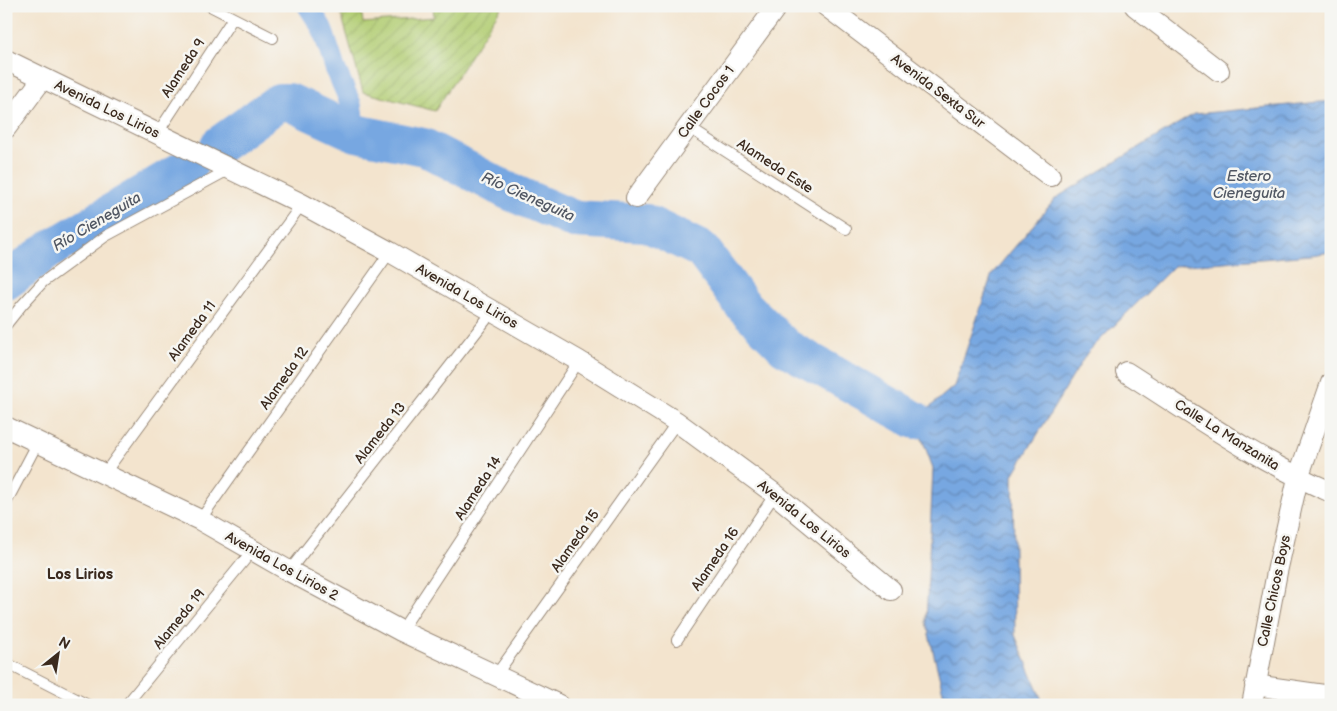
<svg xmlns="http://www.w3.org/2000/svg" width="1337" height="711" viewBox="0 0 1337 711" font-family="'Balsamiq Sans',sans-serif">
	<style>
		.garden { fill: url(#garden-furrows); stroke: #777c4a }
		.water { fill: url(#water-waves); stroke: #596880 }
		.lines { fill: none; stroke-linecap: round; stroke-linejoin: round }
		.canal { stroke: #77a7e1; stroke-width: 21 }
		.river { stroke: #77a7e1; stroke-width: 38 }
		.service-casing { stroke: #978776; stroke-width: 12 }
		.minor-casing { stroke: #978776; stroke-width: 22 }
		.service { stroke: #fff; stroke-width: 10 }
		.minor { stroke: #fff; stroke-width: 20 }
		.labels { text-anchor: middle; dominant-baseline: central; stroke-width: 5; stroke-linejoin: round; paint-order: stroke }
		.street-label { font-size: 14px; fill: #3b2a1e; stroke: #f6f6f2 }
		.water-label { font-size: 15px; font-style: italic; fill: #505662; stroke: #f6f6f2 }
		.neighbourhood-label { font-size: 15px; font-weight: bold; fill: #3b2a1e; stroke: #f6f6f2 }
	</style>
	<defs>
		<pattern id="garden-furrows" width="10" height="10" patternUnits="userSpaceOnUse" patternTransform="scale(1.25)"><rect width="10" height="10" fill="#b3ce75"/><path d="M-1 1l2-2M0 10L10 0M9 11l2-2" fill="none" stroke="#9bb165"/></pattern>
		<pattern id="water-waves" width="16" height="10" patternUnits="userSpaceOnUse" patternTransform="scale(1.25)"><rect width="16" height="10" fill="#77a7e1"/><path d="M0 5q4-4 8 0t8 0" fill="none" stroke="#6388b6"/></pattern>
	</defs>
	<rect width="100%" height="100%" fill="#f6f6f2"/>
	<filter id="ink" filterUnits="userSpaceOnUse"><feTurbulence type="fractalNoise" baseFrequency=".02" numOctaves="2"/><feDisplacementMap in="SourceGraphic" scale="10" xChannelSelector="R" yChannelSelector="G"/><feConvolveMatrix kernelMatrix="1 2 1 2 8 2 1 2 1" color-interpolation-filters="sRGB"/></filter>
	<filter id="wash" filterUnits="userSpaceOnUse"><feTurbulence type="fractalNoise" baseFrequency=".0096" numOctaves="4" result="noise"/><feDisplacementMap in="SourceGraphic" scale="20" xChannelSelector="R" yChannelSelector="G"/><feGaussianBlur stdDeviation="1.12" result="paint"/><feColorMatrix in="noise" values="0 0 0 0 0 0 0 0 0 0 0 0 0 0 0 0 0 1.4 0 .05"/><feComposite in="paint" operator="in"/></filter>
	<g filter="url(#wash)">
		<rect width="100%" height="100%" fill="#f3e4ce"/>
		<path class="garden" d="M 339,6 L 361,6 L 363,23 L 434,17 L 433,6 L 502,6 L 435,111 L 363,92 Z"/>
		<path class="water" d="M 1331,101 L 1331,252 L 1311,255 L 1174,266 L 1087,353 L 1013,475 L 1015,635 L 1044,705 L 946,705 L 926,622 L 933,468 L 915,420 L 954,386 L 992,274 L 1056,198 L 1194,114 Z"/>
		<g class="lines">
			<path class="canal" d="M 308,6 L 322,28 L 335,68 L 351,104 L 356,133"/>
			<path class="river" d="M 219,145 L 279,102 L 289,102 L 356,133 L 424,147 L 506,190 L 573,219 L 646,223 L 702,250 L 742,304 L 785,347 L 915,420
				M 6,281 L 49,250 L 189,166"/>
		</g>
	</g>
	<g filter="url(#ink)">
		<g class="lines">
			<g class="service-casing">
				<path id="service" d="M 210,6 L 273,38
					M 688,127 L 846,229
					M 157,134 L 233,18
					M 6,325 L 22,305 L 43,282 L 106,236 L 230,169
					M 104,474 L 302,204
					M 6,503 L 38,442
					M 200,520 L 390,252
					M 289,571 L 493,311
					M 401,631 L 579,361
					M 677,640 L 775,494
					M 6,663 L 88,705
					M 496,675 L 677,422
					M 126,705 L 253,550"/>
			</g>
			<g class="minor-casing">
				<path id="minor" d="M 826,6 L 1050,176
					M 1135,6 L 1219,71
					M 6,60 L 302,204 L 390,252 L 579,361 L 677,422 L 775,494 L 891,590
					M 6,128 L 43,78
					M 636,198 L 777,6
					M 1126,372 C 1192,414 1258,461 1331,492
					M 6,427 L 200,520 L 289,571 L 401,631 L 559,705
					M 1255,685 L 1331,696
					M 1252,705 L 1277,572 L 1298,478 L 1331,383"/>
			</g>
			<use href="#service" class="service"/>
			<use href="#minor" class="minor"/>
		</g>
	</g>
	<g class="labels">
		<g class="street-label">
			<text transform="translate(183 68) rotate(-57)">Alameda 9</text>
			<text transform="translate(938 91) rotate(37)">Avenida Sexta Sur</text>
			<text transform="translate(706 102) rotate(-54)">Calle Cocos 1</text>
			<text transform="translate(107 109) rotate(26)">Avenida Los Lirios</text>
			<text transform="translate(775 166) rotate(33)">Alameda Este</text>
			<text transform="translate(467 296) rotate(30)">Avenida Los Lirios</text>
			<text transform="translate(192 331) rotate(-54)">Alameda 11</text>
			<text transform="translate(284 378) rotate(-55)">Alameda 12</text>
			<text transform="translate(380 433) rotate(-52)">Alameda 13</text>
			<text transform="translate(1227 435) rotate(32)">Calle La Manzanita</text>
			<text transform="translate(478 488) rotate(-57)">Alameda 14</text>
			<text transform="translate(804 519) rotate(39)">Avenida Los Lirios</text>
			<text transform="translate(575 541) rotate(-55)">Alameda 15</text>
			<text transform="translate(715 559) rotate(-56)">Alameda 16</text>
			<text transform="translate(282 566) rotate(29)">Avenida Los Lirios 2</text>
			<text transform="translate(1274 591) rotate(-78)">Calle Chicos Boys</text>
			<text transform="translate(179 619) rotate(-51)">Alameda 19</text>
		</g>
		<g class="water-label">
			<text x="1249" y="176">Estero<tspan x="1249" dy="17">Cieneguita</tspan></text>
			<text transform="translate(528 197) rotate(24)">Río Cieneguita</text>
			<text transform="translate(97 222) rotate(-31)">Río Cieneguita</text>
		</g>
		<g class="neighbourhood-label">
			<text x="80" y="574">Los Lirios</text>
		</g>
	</g>
	<rect width="1337" height="711" fill="none" stroke="#f6f6f2" stroke-width="25"/>
	<g transform="translate(58 654) rotate(30)" stroke="#f6f6f2" stroke-width="4" paint-order="stroke">
	<path d="M0-4L9 19L0 12L-9 19Z" fill="#3b2a1e"/>
	<text y="-8" font-size="14" font-weight="bold" text-anchor="middle" fill="#3b2a1e">N</text>
	</g>
</svg>
